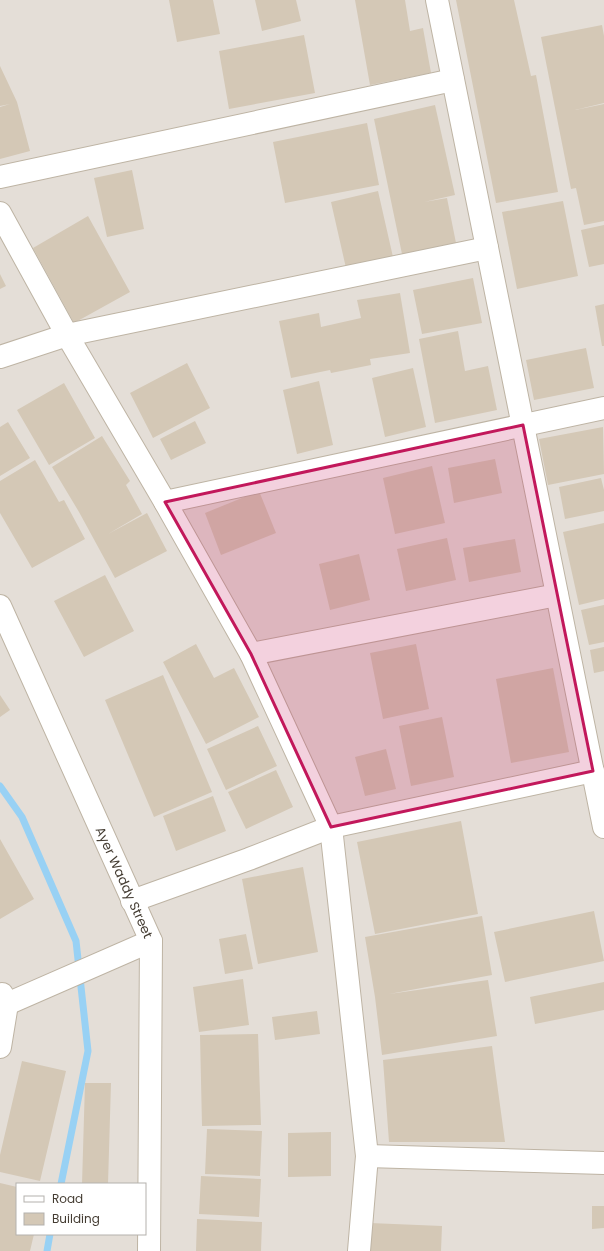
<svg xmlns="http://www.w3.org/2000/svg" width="604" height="1251" viewBox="0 0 604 1251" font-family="Poppins,sans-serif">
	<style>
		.industrial { fill: #e4ded7; fill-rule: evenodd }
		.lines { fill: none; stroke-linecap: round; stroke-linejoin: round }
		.stream { stroke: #98d1f4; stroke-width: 7 }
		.building { fill: #d4c8b6 }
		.minor-casing { stroke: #beb4a4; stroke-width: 24 }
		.minor { stroke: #fff; stroke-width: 22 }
		.marked { fill: #c2185b; fill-opacity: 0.2; stroke: #c2185b; stroke-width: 3; stroke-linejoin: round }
		.labels { text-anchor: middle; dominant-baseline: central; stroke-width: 3; stroke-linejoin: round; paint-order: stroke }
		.street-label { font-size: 13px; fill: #443c32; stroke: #fff }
	</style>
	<rect width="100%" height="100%" fill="#f2ede1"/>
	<path class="industrial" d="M 0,0 L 604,0 L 604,1251 L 0,1251 ZM 17,1184 L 145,1184 L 145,1234 L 17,1234 Z"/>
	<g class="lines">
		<path class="stream" d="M 0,786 L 22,817 L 76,941 L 88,1051 L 61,1184
			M 47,1251 L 50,1234"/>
	</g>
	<path class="building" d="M 169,0 L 213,0 L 220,34 L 177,42 Z
		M 255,0 L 296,0 L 301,21 L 262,31 Z
		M 355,0 L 405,0 L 410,31 L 423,28 L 431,73 L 370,85 Z
		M 456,0 L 514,0 L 531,76 L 536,75 L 558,192 L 496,203 Z
		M 602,25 L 604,36 L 604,103 L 575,110 L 604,104 L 604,221 L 584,225 L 576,188 L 571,189 L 541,37 Z
		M 304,35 L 315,93 L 229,109 L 219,51 Z
		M 0,66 L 17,102 L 30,151 L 0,159 L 0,107 L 10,104 L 0,106 Z
		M 435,105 L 455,195 L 424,202 L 447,198 L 456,243 L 402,254 L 374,119 Z
		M 367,123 L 379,185 L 285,203 L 273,142 Z
		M 132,170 L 144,229 L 107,237 L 94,178 Z
		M 378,191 L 393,257 L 346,268 L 331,202 Z
		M 563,201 L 578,276 L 517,289 L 502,212 Z
		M 88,216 L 130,292 L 74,323 L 33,248 Z
		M 604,225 L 604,264 L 589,267 L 581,230 Z
		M 0,274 L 6,286 L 0,289 Z
		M 473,278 L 482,323 L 422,334 L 413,290 Z
		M 400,293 L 410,353 L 370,359 L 371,365 L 331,373 L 330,370 L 291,378 L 279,321 L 319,313 L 321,327 L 361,318 L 357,300 Z
		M 604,304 L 604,346 L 602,346 L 595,306 Z
		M 458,331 L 465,371 L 488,366 L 497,410 L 435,423 L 419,339 Z
		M 586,348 L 594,388 L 534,400 L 526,360 Z
		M 187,363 L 210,408 L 153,438 L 130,393 Z
		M 413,368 L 426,427 L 385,437 L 372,378 Z
		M 319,381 L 333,445 L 297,454 L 283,390 Z
		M 64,383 L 95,438 L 49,465 L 17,410 Z
		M 195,421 L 206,443 L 171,460 L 160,439 Z
		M 8,422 L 30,458 L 0,476 L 0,427 Z
		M 603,427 L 604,474 L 548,485 L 539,439 Z
		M 102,436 L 130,481 L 126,485 L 142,514 L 108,534 L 147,513 L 167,551 L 115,578 L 79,512 L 52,467 Z
		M 495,459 L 502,493 L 454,503 L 448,468 Z
		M 35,460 L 59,502 L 64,500 L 85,539 L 32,568 L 0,513 L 0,481 Z
		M 432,466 L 445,523 L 395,534 L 383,478 Z
		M 601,478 L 604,490 L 604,511 L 565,519 L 559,487 Z
		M 259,491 L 276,533 L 221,555 L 205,513 Z
		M 604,523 L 604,599 L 579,605 L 563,532 Z
		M 447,538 L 456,580 L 406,591 L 397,549 Z
		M 515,539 L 521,572 L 469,582 L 463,548 Z
		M 359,554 L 370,600 L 330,610 L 319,564 Z
		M 105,575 L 134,631 L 84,657 L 54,601 Z
		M 604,605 L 604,642 L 589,645 L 581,610 Z
		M 196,644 L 214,678 L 234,668 L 259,717 L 206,744 L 163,662 Z
		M 416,644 L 429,709 L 383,719 L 370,653 Z
		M 604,647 L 604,671 L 594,673 L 590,650 Z
		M 553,668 L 569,752 L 511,763 L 496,679 Z
		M 163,675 L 212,792 L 154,817 L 105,700 Z
		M 0,695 L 10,710 L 0,717 Z
		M 442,717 L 454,777 L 411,786 L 399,726 Z
		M 258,726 L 277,766 L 226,790 L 207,749 Z
		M 386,749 L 396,789 L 365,796 L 355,757 Z
		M 276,770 L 293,807 L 246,829 L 228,792 Z
		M 213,796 L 226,831 L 176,851 L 163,816 Z
		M 461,821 L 478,914 L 375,934 L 357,842 Z
		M 0,839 L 34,899 L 0,919 Z
		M 303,867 L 318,952 L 258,964 L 242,879 Z
		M 594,911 L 604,961 L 505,982 L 494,932 Z
		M 482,916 L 492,975 L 389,994 L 488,980 L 497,1036 L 382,1055 L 375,997 L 365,937 Z
		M 246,934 L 253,969 L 225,974 L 219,939 Z
		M 243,979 L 249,1025 L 199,1032 L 193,987 Z
		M 604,982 L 604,1010 L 535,1024 L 530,997 Z
		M 317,1011 L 320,1034 L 275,1040 L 272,1017 Z
		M 258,1034 L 261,1125 L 202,1126 L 200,1035 Z
		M 492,1046 L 505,1142 L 389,1142 L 383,1060 Z
		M 22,1061 L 66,1071 L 40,1181 L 0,1172 L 0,1155 Z
		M 85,1083 L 111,1083 L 108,1184 L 82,1184 Z
		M 207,1129 L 262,1131 L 260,1176 L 205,1174 Z
		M 331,1132 L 331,1176 L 288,1177 L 288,1133 Z
		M 201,1176 L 261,1179 L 259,1217 L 199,1214 Z
		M 0,1183 L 17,1187 L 17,1234 L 34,1234 L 30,1251 L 0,1251 Z
		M 592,1206 L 604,1206 L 604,1228 L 592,1229 Z
		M 197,1219 L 262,1222 L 261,1251 L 196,1251 Z
		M 370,1223 L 442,1226 L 441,1251 L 369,1251 Z"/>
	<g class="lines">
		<g class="minor-casing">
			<g id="minor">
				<path d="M 437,0 L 604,827"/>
				<path d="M 0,177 L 453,80"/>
				<path d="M 0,213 L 67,335 L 165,502 L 251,654 L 331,827 L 367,1156 L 359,1251"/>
				<path d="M 0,357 L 67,335 L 487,248"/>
				<path d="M 165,502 L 604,408"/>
				<path id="s1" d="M 0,606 L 151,941 L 149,1251"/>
				<path d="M 251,654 L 557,595"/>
				<path d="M 132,901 L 249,859 L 331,827 L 593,771"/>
				<path d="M 0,1007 L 151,941"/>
				<path d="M 0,1047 L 7,1004 L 2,994"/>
				<path d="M 367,1156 L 604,1163"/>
			</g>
		</g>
		<use href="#minor" class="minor"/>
	</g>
	<path class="marked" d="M 523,425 L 593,771 L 331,827 L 251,654 L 165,502 Z"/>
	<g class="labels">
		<g class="street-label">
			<text stroke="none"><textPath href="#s1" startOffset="303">Ayer Waddy Street</textPath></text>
		</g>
	</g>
	<rect x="16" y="1183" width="130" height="52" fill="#ffffff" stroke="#b4b1ad"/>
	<rect x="24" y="1196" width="20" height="6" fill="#ffffff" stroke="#b4b1ad"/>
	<text x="52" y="1203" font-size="12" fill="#443c32">Road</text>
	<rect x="24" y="1213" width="20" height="12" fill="#d4c8b6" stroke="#b4b1ad"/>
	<text x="52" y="1223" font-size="12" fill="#443c32">Building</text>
</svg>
